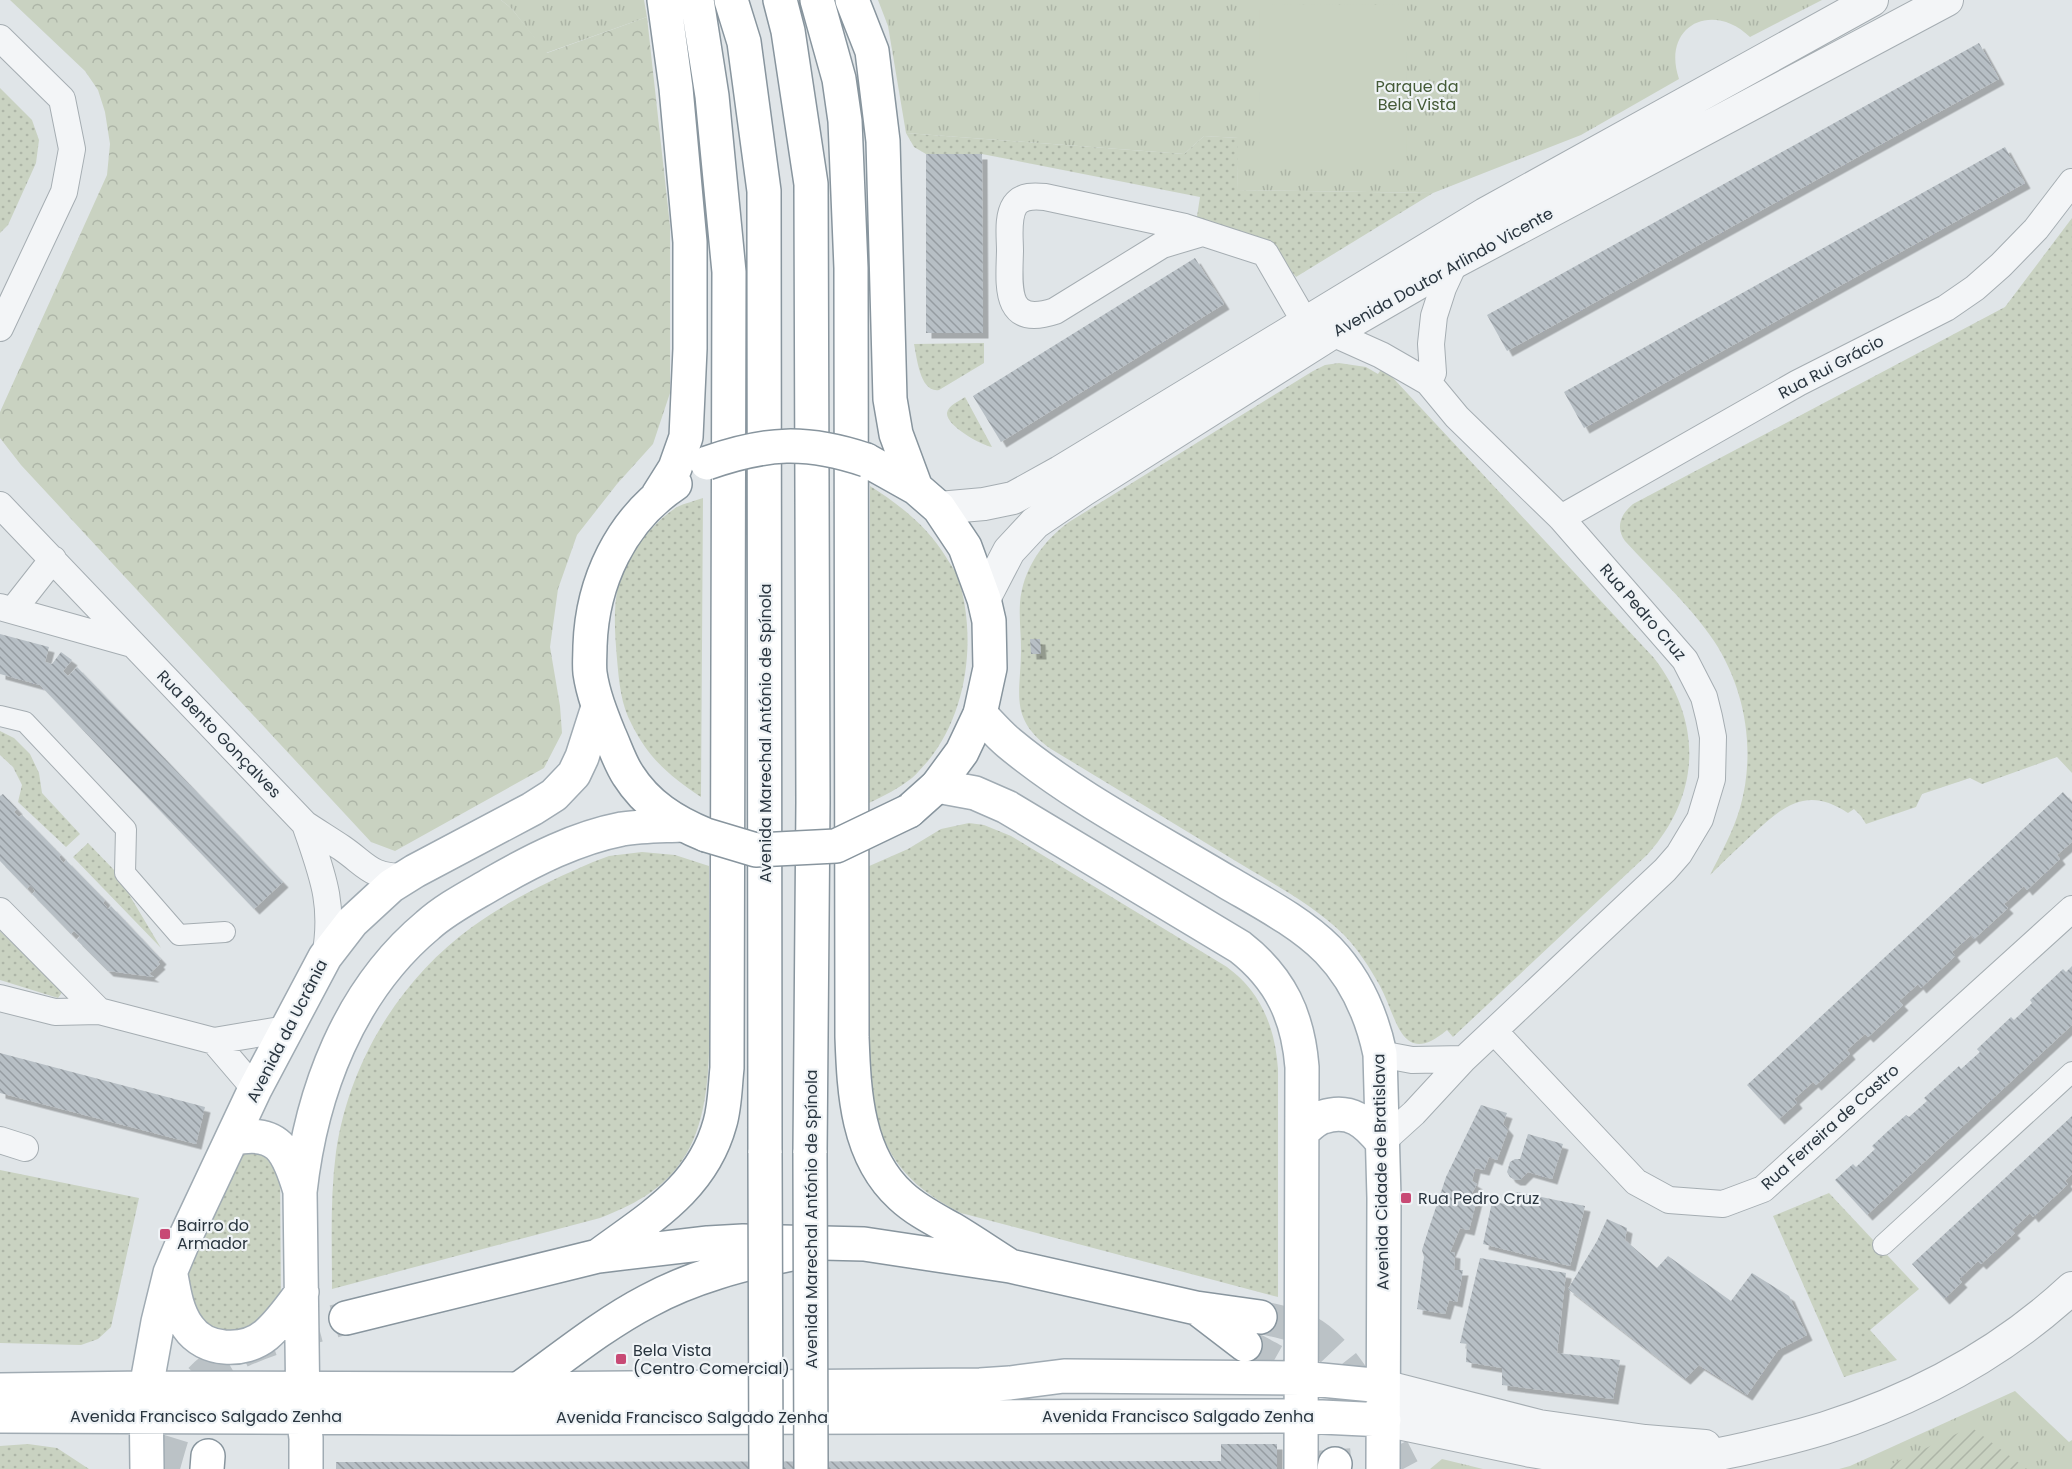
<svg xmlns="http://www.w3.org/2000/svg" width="2072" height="1469" viewBox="0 0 2072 1469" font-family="Poppins,sans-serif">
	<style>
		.grass { fill: url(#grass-dots) }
		.forest { fill: url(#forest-crowns) }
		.park { fill: url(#park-tufts) }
		.garden { fill: url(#garden-furrows) }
		.pitch { fill: #c9d2c1 }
		.building { fill: url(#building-back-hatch); filter: url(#shadow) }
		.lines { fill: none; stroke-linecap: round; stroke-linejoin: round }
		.trunk-tunnel { stroke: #bbc2c6; stroke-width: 33; stroke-dasharray: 33 16; stroke-linecap: butt }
		.pedestrian-casing { stroke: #a5adb2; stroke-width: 22 }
		.minor-casing { stroke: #a5adb2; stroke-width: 28 }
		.tertiary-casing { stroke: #a5adb2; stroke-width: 34 }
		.primary-casing { stroke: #a0abb3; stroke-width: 36 }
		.trunk-casing { stroke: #88959e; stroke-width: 36 }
		.pedestrian { stroke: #f3f5f7; stroke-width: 20 }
		.minor { stroke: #f3f5f7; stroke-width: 26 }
		.tertiary { stroke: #f3f5f7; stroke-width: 32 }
		.primary { stroke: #fff; stroke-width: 33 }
		.trunk { stroke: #fff; stroke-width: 33 }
		.trunk-bridge-casing { stroke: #88959e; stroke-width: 36; stroke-linecap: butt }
		.trunk-bridge { stroke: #fff; stroke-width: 33 }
		.poi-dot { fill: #c84a75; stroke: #eff3f6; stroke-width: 2 }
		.labels { text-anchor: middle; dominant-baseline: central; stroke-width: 4.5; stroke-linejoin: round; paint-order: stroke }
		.park-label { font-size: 16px; fill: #445a37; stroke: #eff3f6 }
		.street-label { font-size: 16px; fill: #29353f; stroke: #eff3f6 }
		.poi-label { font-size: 16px; fill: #29353f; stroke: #eff3f6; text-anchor: start }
	</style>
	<defs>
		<pattern id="grass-dots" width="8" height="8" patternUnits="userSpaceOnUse" patternTransform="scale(1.5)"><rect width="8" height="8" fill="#c9d2c1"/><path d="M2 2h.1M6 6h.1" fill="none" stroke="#adb5a7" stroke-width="1.8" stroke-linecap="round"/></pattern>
		<pattern id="forest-crowns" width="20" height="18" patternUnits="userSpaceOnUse" patternTransform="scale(1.5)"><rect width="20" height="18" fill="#c9d2c1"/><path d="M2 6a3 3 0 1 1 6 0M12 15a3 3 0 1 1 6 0" fill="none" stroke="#adb5a7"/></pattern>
		<pattern id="park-tufts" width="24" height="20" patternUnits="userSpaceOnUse" patternTransform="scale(1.5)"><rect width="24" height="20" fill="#c9d2c1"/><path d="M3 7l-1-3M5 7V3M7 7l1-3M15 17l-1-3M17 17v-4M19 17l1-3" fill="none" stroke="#adb5a7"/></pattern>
		<pattern id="garden-furrows" width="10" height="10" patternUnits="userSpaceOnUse" patternTransform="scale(1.5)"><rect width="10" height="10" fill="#c9d2c1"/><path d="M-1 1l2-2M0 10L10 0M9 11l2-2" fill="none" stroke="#adb5a7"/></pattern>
		<pattern id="building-back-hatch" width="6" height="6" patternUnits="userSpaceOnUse" patternTransform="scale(1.5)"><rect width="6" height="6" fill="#b7bfc5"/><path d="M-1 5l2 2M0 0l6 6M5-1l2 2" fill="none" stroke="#959ca1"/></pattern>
		<filter id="shadow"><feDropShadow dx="5.5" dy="5.5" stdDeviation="0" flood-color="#0004"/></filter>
	</defs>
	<rect width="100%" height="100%" fill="#e0e5e8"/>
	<path class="grass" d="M 0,88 L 32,120 L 39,140 L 36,163 L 8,225 L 0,233 Z
		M 906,133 L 1184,154 L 1204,136 L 1239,138 L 1237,190 L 1433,193 L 1296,277 L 1271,246 L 1196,223 L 1200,197 L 982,154 L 926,154 L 914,147 Z
		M 2072,218 L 2072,773 L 2057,757 L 1982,784 L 1970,778 L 1922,794 L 1916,807 L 1866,824 L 1861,816 L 1854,809 L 1848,813 C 1808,786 1784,805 1754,833 C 1739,847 1724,861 1710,875 C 1721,853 1733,832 1740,808 C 1756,752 1746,690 1714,641 C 1691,606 1653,572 1625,541 C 1615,527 1621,514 1633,504 L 2005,307 Z
		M 984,343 L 984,363 L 939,390 C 920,393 917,358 914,344 Z
		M 1339,363 L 1366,367 L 1378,374 L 1382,368 L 1394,379 L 1654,658 C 1703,722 1701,794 1648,854 L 1453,1037 L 1447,1030 C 1401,1069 1397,1017 1380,986 C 1370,968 1358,949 1343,934 C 1314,905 1270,882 1234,860 C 1173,823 1112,786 1051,749 C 1008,718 1021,694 1021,649 C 1021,634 1019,618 1020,603 C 1023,569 1042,542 1069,522 L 1313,371 L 1325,365 Z
		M 965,397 L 992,447 C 981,445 946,426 947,413 C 948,405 960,401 965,397 Z
		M 870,486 C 900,505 927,526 946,557 C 950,564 955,570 958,577 C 977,637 968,712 928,761 C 923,766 918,773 912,778 C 899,788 884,796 869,803 Z
		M 703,498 L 701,797 C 670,776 649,759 632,725 C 621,705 619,682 617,659 C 615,635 613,610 618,586 C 624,558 653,522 677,507 C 685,503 695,501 703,498 Z
		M 0,731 L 14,738 L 30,754 L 39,773 L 42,793 L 80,834 L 66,847 L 18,802 L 22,785 L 13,767 L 0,755 Z
		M 969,823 L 984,825 L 1011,836 L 1227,967 C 1261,992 1275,1027 1278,1069 L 1278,1297 L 961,1213 C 903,1184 881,1151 869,1089 L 867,867 L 908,849 L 941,829 Z
		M 88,843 L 115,871 L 161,948 L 73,857 Z
		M 642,852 L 675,855 L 709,866 C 709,904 709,942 709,980 C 709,1036 715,1115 681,1162 C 661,1191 631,1206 600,1218 L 332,1289 C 332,1243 330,1197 336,1152 C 349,1063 399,980 472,927 C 507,901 553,879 593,862 L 609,856 Z
		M 0,931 L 63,991 L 58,998 L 0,980 Z
		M 258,1146 L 280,1169 L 281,1300 L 277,1311 L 236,1339 L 196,1323 L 184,1281 L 189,1265 L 239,1159 L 245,1152 Z
		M 0,1170 L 139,1198 L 111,1327 L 98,1339 L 81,1345 L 0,1343 Z
		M 1829,1193 L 1919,1289 L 1870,1330 L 1897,1360 L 1844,1377 L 1773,1216 Z
		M 28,1444 L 57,1448 L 89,1469 L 0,1469 L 0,1446 Z"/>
	<path class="forest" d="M 10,0 L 501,0 L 512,9 L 547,53 L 647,17 L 670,226 L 670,393 L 653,444 L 617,484 L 577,535 L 558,589 L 550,647 L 560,706 L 562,733 L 544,768 L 395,851 L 371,842 L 21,465 L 0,438 L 0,412 L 107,175 L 110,144 L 105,112 L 98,90 L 85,71 Z"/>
	<path class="park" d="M 501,0 L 644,0 L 647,17 L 546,53 L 512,9 Z
		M 878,0 L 1822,0 L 1750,37 C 1712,0 1661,26 1679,79 L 1581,135 L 1433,193 L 1237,190 L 1238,138 L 1204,136 L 1184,154 L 906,133 L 888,26 Z
		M 2015,1391 L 2069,1442 L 2072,1440 L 2072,1469 L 1839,1469 L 1850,1466 Z
		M 1442,1459 L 1483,1469 L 1430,1469 Z"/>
	<path class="garden" d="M 1971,1427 L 2027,1469 L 1881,1469 Z"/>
	<path class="pitch" d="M 1260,4 L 1407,5 L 1406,169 L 1259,169 Z"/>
	<path class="building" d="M 1979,43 L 1999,79 L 1507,351 L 1487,315 Z
		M 2005,147 L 2025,183 L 1584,428 L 1564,392 Z
		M 926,154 L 982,154 L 983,333 L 926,333 Z
		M 1195,258 L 1224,304 L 1001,442 L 973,396 Z
		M 0,634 L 49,647 L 45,662 L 52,664 L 61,652 L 72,660 L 63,671 L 68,676 L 77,667 L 283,882 L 254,909 L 40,685 L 0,674 Z
		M 1030,639 L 1040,639 L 1041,654 L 1031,654 Z
		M 2063,792 L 2072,802 L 2072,842 L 2057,855 L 2060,859 L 2027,890 L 2024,886 L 2004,904 L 2008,908 L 1974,939 L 1971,935 L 1952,952 L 1955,956 L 1921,988 L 1918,984 L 1899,1001 L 1903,1005 L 1868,1037 L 1865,1034 L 1847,1050 L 1850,1054 L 1816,1085 L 1813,1082 L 1794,1099 L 1797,1103 L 1779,1119 L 1747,1085 Z
		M 3,794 L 17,809 L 14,812 L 19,817 L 22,815 L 61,855 L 59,857 L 61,860 L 64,863 L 66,860 L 105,900 L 103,903 L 108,909 L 111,906 L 161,959 L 158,962 L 160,964 L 149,974 L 154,977 L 108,971 L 77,940 L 80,936 L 74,931 L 71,934 L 32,894 L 35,891 L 33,888 L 30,885 L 27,889 L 0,861 L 0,796 Z
		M 2072,966 L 2072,1025 L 1867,1215 L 1835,1180 L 1853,1164 L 1856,1167 L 1875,1149 L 1872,1146 L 1888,1131 L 1906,1115 L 1909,1117 L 1927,1101 L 1924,1098 L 1959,1066 L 1961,1069 L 1980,1052 L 1977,1049 L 2011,1017 L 2014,1020 L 2032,1003 L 2030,1000 L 2063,969 L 2066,972 Z
		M 0,1053 L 205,1107 L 196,1144 L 0,1093 Z
		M 1481,1105 L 1507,1113 L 1503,1124 L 1508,1130 L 1497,1160 L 1489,1157 L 1484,1170 L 1475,1168 L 1472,1181 L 1477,1184 L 1471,1195 L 1477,1199 L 1469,1230 L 1460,1228 L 1450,1252 L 1455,1253 L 1454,1270 L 1463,1270 L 1457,1302 L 1449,1300 L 1445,1314 L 1417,1309 L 1424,1257 L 1422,1250 L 1429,1228 L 1446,1177 Z
		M 2072,1116 L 2072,1174 L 2065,1181 L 2068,1184 L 2033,1217 L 2030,1213 L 2012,1230 L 2015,1233 L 1981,1264 L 1978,1261 L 1959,1279 L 1962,1282 L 1944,1299 L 1912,1264 Z
		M 1528,1134 L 1563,1144 L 1552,1179 L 1528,1172 L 1520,1180 L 1515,1180 L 1510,1177 L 1507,1172 L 1510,1162 L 1515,1159 L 1520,1159 Z
		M 1517,1192 L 1585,1206 L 1570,1266 L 1483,1244 L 1492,1202 L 1513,1205 Z
		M 1607,1219 L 1627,1228 L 1625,1240 L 1657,1268 L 1668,1256 L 1731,1301 L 1752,1273 L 1789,1296 L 1807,1335 L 1778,1350 L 1747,1395 L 1699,1365 L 1685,1379 L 1568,1289 L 1597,1241 Z
		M 1480,1258 L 1566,1273 L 1557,1353 L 1620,1360 L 1613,1399 L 1502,1385 L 1502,1368 L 1466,1362 L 1467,1344 L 1460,1343 Z
		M 1221,1444 L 1277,1444 L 1277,1469 L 336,1469 L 336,1462 L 1221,1461 Z"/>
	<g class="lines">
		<path class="trunk-tunnel" d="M 1260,1317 C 1275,1321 1291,1323 1305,1330 C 1350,1352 1380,1426 1403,1469
			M 1245,1345 C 1273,1360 1313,1377 1326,1408 C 1333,1425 1333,1445 1335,1464
			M 163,1469 C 170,1444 177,1418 189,1395 C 215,1347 298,1332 346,1318"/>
		<g class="pedestrian-casing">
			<path id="pedestrian" d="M 0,716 L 25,722 L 126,829 L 125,873 L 179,935 L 225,932
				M 1883,1245 L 2072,1072"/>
		</g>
		<g class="minor-casing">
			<path id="minor" d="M 0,38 L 62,99 L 72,149 L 64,192 L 0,328
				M 1202,233 L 1162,245 L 1055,311 C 1004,328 1009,287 1010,251 C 1010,237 1007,217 1015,205 C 1022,195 1035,196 1045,197 L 1185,227 L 1265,253 L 1305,322
				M 1332,333 L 1381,355 L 1428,382 L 1457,417 L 1561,518 L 1685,660 L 1704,697 L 1709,717 L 1713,737 L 1712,779 L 1700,819 L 1679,854 L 1665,870 L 1464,1059 L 1414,1113 L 1382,1142
				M 1428,382 L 1433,373 L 1431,344 L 1434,316 L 1443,288 L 1455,262
				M 0,505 L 305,824 C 317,832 330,840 342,848 C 368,866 370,877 405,877
				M 1561,518 L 1798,383 L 1946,308 L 1975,288 L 2001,265 L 2036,229 L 2072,182
				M 0,607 L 132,644
				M 13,610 L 53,559
				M 305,824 C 322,874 335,903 325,957
				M 0,911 L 99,1011
				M 0,998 L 55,1012 L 99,1011 L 214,1041 L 286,1029
				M 1494,1031 L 1636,1182 L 1669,1200 L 1723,1204 L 1763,1189 L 2072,909
				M 214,1041 L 255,1089
				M 1380,1054 L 1412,1060 L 1464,1059
				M 0,1140 L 25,1148"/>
		</g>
		<g class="tertiary-casing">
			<path id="tertiary" d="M 939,508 L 984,504 L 1013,498 L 1060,472 L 1485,214 L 1872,0
				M 984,599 L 1009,551 L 1035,523 L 1082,491 L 1332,333 L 1455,262 L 1947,0
				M 1383,1386 L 1539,1426 L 1645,1441 L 1705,1446
				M 1384,1420 L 1531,1451 L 1641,1469
				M 1643,1469 C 1704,1457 1766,1446 1825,1428 C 1916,1399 2002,1353 2072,1288"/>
		</g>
		<g class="primary-casing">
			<path id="primary" d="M 980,714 C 989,723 998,734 1009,743 C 1074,797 1154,838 1227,882 C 1261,902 1300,922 1328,950 C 1356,979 1372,1016 1380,1054 L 1384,1198 L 1383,1469
				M 937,786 L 975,793 L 1007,807 L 1240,947 C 1281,979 1298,1017 1302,1067 L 1301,1469
				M 1303,1131 C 1309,1126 1316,1119 1323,1117 C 1350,1108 1366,1122 1382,1142
				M 232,1139 C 278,1128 288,1151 300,1191
				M 171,1275 C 174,1292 177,1312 188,1327 C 205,1352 244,1353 266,1335 C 280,1323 291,1307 302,1292
				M 0,1390 L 146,1388 L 519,1389 L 980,1385 L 1010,1383 L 1064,1376 L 1301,1378 L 1383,1386
				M 0,1416 L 458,1418 L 1301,1416 L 1384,1420
				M 147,1469 L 146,1388 L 158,1322 L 170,1273 L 183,1242 L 255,1089 L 325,957 L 352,922 L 391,886 L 415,871 L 532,809 L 554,795 L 574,774 L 582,757 L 598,707
				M 306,1469 L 306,1438 L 303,1416 L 300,1192 C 311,1092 349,991 428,925 C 447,908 471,896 493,883 C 533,860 576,838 622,829 C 641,826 661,826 681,825"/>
		</g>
		<g class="trunk-casing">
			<path id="trunk" d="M 731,0 L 744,42 L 764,191 L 765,1153
				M 780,0 L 788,31 L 811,184 L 813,802 L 810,1153
				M 817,0 L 839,79 L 845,121 L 851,268 L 852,1037 C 854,1093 857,1156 901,1196 C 916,1210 934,1219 952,1229 C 972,1241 991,1254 1010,1266
				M 852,0 L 872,51 L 883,141 L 890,399 L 896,434 L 916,488
				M 866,460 L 916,488 L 939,508 L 965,547 L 984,599 L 989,621 L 990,668 L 980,714 L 962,752 L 937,786 L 909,811
				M 675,484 C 621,520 592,582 590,646 C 590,655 589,665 590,673 C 593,694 601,714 609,734 C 615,747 620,763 628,775 C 647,805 674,822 706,835
				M 658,495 L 675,468 L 686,437 L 690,349 L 690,242 L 676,88 L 664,0
				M 598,1256 C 649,1218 702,1189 720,1123 C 725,1106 725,1086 727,1068 L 729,272 L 712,96 L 697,0
				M 1198,1309 L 1245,1345
				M 346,1318 L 598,1256 L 708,1243 L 743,1241 L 864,1244 L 1010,1266 L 1196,1308 L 1260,1317
				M 519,1389 C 561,1359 602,1325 648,1301 C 692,1277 742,1264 791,1254
				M 207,1469 L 208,1456
				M 1334,1469 L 1335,1464"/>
		</g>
		<use href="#pedestrian" class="pedestrian"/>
		<use href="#minor" class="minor"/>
		<use href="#tertiary" class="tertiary"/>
		<use href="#primary" class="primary"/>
		<use href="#trunk" class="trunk"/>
		<g class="trunk-bridge-casing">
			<path id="trunk-bridge" d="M 707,463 C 767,442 806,440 866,460
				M 706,835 L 756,850 L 836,846 L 909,811
				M 765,1153 L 766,1469
				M 810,1153 L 811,1469"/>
		</g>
		<use href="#trunk-bridge" class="trunk-bridge"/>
	</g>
	<g class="poi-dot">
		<rect x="1400" y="1192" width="12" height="12" rx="3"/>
		<rect x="159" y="1228" width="12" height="12" rx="3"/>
		<rect x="615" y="1353" width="12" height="12" rx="3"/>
	</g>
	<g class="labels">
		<g class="park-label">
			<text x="1417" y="86">Parque da<tspan x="1417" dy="18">Bela Vista</tspan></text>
		</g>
		<g class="street-label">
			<text transform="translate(1443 272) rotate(-29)">Avenida Doutor Arlindo Vicente</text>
			<text transform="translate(1831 367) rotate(-28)">Rua Rui Grácio</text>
			<text transform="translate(1643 612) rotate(49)">Rua Pedro Cruz</text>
			<text transform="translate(765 733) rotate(-90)">Avenida Marechal António de Spínola</text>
			<text transform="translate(219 734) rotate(46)">Rua Bento Gonçalves</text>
			<text transform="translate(287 1031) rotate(-63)">Avenida da Ucrânia</text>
			<text transform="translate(1830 1127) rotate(-42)">Rua Ferreira de Castro</text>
			<text transform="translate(1381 1172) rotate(-91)">Avenida Cidade de Bratislava</text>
			<text transform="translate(811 1219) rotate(-90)">Avenida Marechal António de Spínola</text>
			<text x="206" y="1416">Avenida Francisco Salgado Zenha</text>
			<text x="1178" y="1416">Avenida Francisco Salgado Zenha</text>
			<text x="692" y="1417">Avenida Francisco Salgado Zenha</text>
		</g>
		<g class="poi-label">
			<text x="1418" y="1198">Rua Pedro Cruz</text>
			<text x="177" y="1225">Bairro do<tspan x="177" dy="18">Armador</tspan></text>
			<text x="633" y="1350">Bela Vista<tspan x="633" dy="18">(Centro Comercial)</tspan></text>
		</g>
	</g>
</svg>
